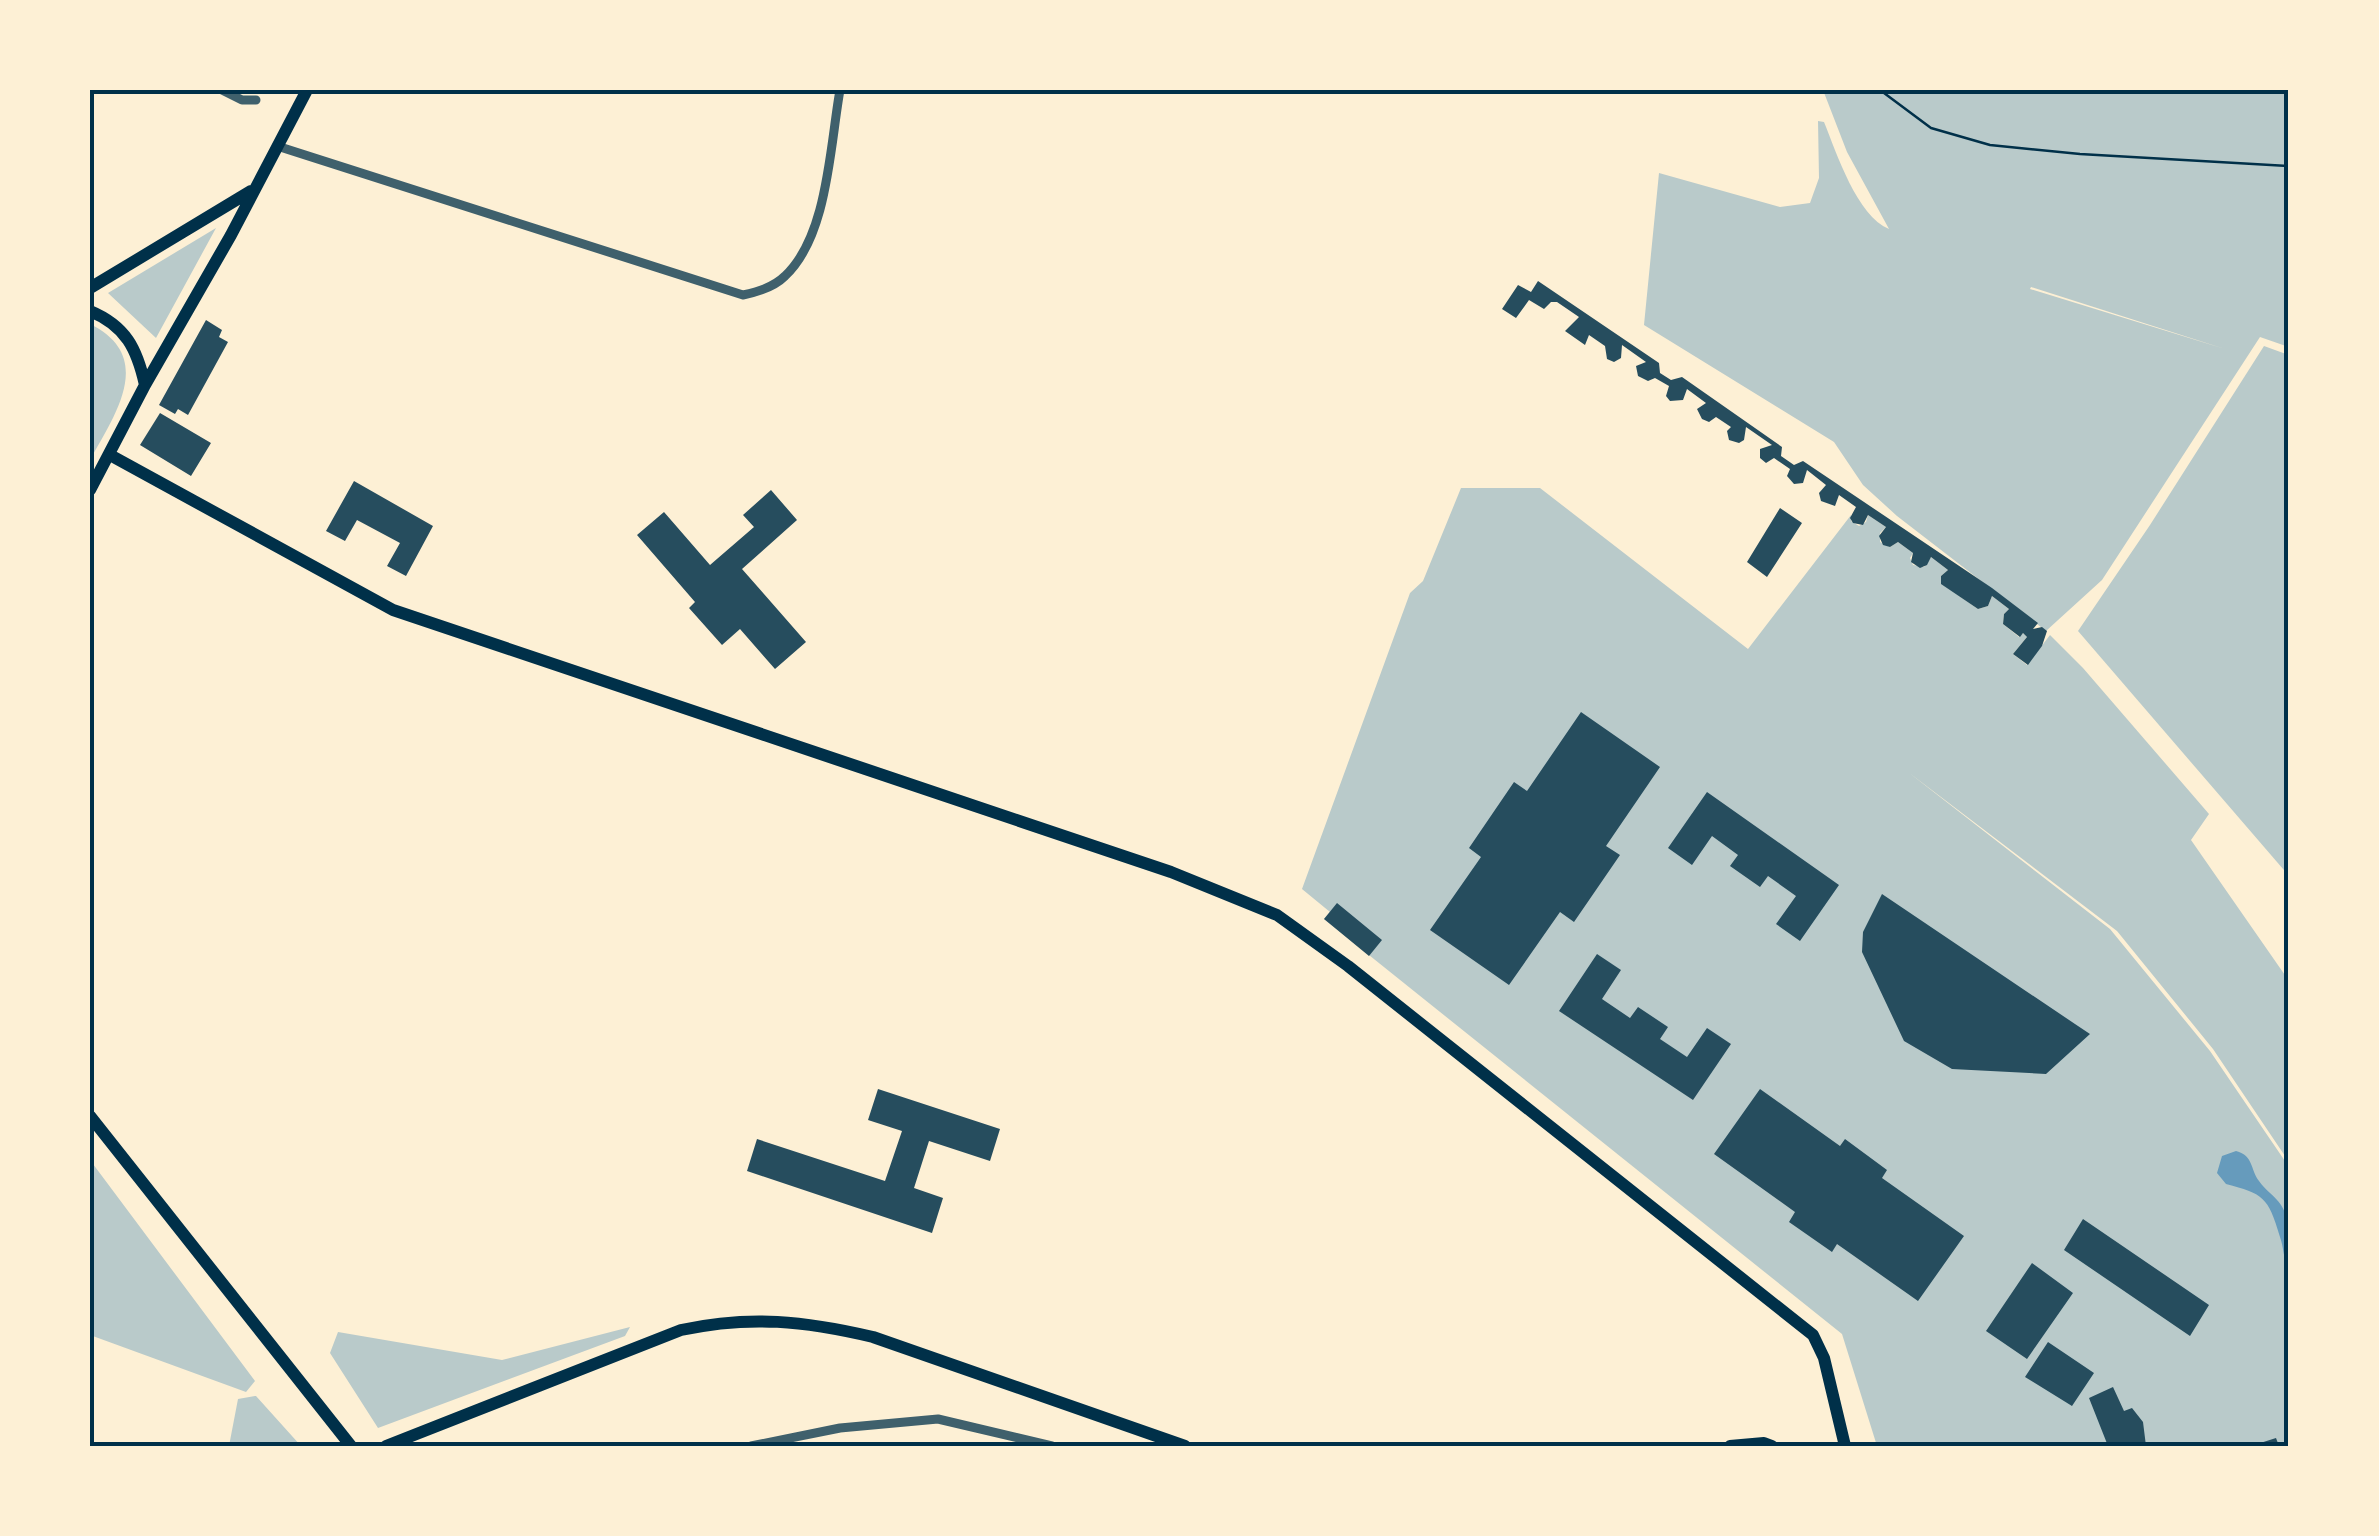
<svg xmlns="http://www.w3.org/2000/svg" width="2379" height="1536" viewBox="0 0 2379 1536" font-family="'PT Sans Narrow',sans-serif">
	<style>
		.green { fill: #b9caca; fill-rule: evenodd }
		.water { fill: #669bbc }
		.building { fill: #264d5e }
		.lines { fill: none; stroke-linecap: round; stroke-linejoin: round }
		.path { stroke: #003049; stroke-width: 2.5 }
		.minor { stroke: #3f606c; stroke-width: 9 }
		.secondary { stroke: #003049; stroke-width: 12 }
		.neatline { fill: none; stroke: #003049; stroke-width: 4 }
	</style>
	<rect width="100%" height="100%" fill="#fdf0d5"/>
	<path class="green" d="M 1823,90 L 2289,90 L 2289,347 L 2260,337 L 2102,580 L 2046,631 L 1897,516 L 1863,485 L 1834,442 L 1644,325 L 1659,173 L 1780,207 L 1810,203 L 1819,178 L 1818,121 L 1824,122 C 1837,154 1857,216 1889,229 L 1847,152 ZM 2031,287 L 2225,349 L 2030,289 Z
		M 216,228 L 156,338 L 108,293 Z
		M 90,324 C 157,357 114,416 90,460 Z
		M 2264,346 L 2289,355 L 2289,876 L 2078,631 L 2150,525 Z
		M 1461,488 L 1540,488 L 1748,649 L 1851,515 L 1851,521 L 1859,526 L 1866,522 L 1868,515 L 1886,527 L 1880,533 L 1880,542 L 1890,547 L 1898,542 L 1913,553 L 1910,558 L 1913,565 L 1924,567 L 1931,557 L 1948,570 L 1941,576 L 1942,584 L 1978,609 L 1988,606 L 1992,596 L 2009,609 L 2004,614 L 2003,624 L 2019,637 L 2023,633 L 2027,637 L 2013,654 L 2027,665 L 2050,635 L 2083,668 L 2209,814 L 2191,840 L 2289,981 L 2289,1162 L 2213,1049 L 2117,931 L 1908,772 L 2110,929 L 2210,1051 L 2289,1167 L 2289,1446 L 1877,1446 L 1842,1334 L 1324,919 L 1330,912 L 1302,889 L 1410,593 L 1423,581 Z
		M 90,1160 L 255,1381 L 246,1392 L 90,1335 Z
		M 630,1327 L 625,1336 L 378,1428 L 330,1353 L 338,1332 L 502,1360 Z
		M 255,1396 L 256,1396 L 301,1446 L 229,1446 L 238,1399 Z"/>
	<path class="water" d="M 2236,1151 C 2254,1156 2250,1169 2259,1181 C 2265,1190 2275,1196 2281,1205 C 2293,1224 2289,1247 2289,1269 C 2283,1259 2284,1248 2280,1237 C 2268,1196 2263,1194 2226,1184 L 2217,1173 L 2222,1156 Z"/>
	<path class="building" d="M 1538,281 L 1659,363 L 1660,373 L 1671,380 L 1682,377 L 1782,447 L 1781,456 L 1794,465 L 1803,461 L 1992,588 L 2038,623 L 2033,629 L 2042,627 L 2047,631 L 2042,646 L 2028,665 L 2013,654 L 2027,637 L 2023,633 L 2020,637 L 2003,624 L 2004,614 L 2009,609 L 1992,596 L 1988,606 L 1978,609 L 1941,584 L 1941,576 L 1948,570 L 1931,557 L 1927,565 L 1920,568 L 1911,562 L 1913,553 L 1898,542 L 1890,547 L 1883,545 L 1879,536 L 1886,527 L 1868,515 L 1863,525 L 1853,523 L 1850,518 L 1856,507 L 1839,495 L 1835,506 L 1821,501 L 1819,493 L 1826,485 L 1807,470 L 1803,483 L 1794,484 L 1787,476 L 1790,469 L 1774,458 L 1766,463 L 1760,458 L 1760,449 L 1772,445 L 1746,427 L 1744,440 L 1739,443 L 1729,440 L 1727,431 L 1731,427 L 1716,417 L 1709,422 L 1702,419 L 1697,409 L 1706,403 L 1687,389 L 1683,400 L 1670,401 L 1666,396 L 1669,386 L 1655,378 L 1648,381 L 1638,376 L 1636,366 L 1646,362 L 1622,345 L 1621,358 L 1614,362 L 1607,359 L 1605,346 L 1589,335 L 1585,345 L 1565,331 L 1579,317 L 1557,302 L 1551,302 L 1544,309 L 1529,300 L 1516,318 L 1502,309 L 1518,285 L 1531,292 Z
		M 206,320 L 222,330 L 219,337 L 228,342 L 188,415 L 178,409 L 175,414 L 159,405 Z
		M 160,413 L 211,443 L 191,476 L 140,445 Z
		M 354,481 L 433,526 L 406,576 L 387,566 L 400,543 L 357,520 L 345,541 L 326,531 Z
		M 771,490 L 797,520 L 742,569 L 806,642 L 775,669 L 740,629 L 722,645 L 689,608 L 695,602 L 637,535 L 664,512 L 710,565 L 754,527 L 743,515 Z
		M 1780,508 L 1802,523 L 1767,577 L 1747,562 Z
		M 1581,712 L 1660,767 L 1606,846 L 1620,855 L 1574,922 L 1560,912 L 1509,985 L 1430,930 L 1481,857 L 1469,848 L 1514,782 L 1527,791 Z
		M 1707,792 L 1839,885 L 1800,941 L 1776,924 L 1796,896 L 1768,876 L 1760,887 L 1730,866 L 1738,855 L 1712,836 L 1692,865 L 1668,848 Z
		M 1882,894 L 2075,1024 L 2090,1034 L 2046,1074 L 1952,1069 L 1904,1041 L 1862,952 L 1863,932 Z
		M 1337,903 L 1382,940 L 1369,956 L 1324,919 Z
		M 1597,954 L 1621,970 L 1602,999 L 1630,1018 L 1638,1007 L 1668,1027 L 1660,1039 L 1687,1057 L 1707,1028 L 1731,1044 L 1693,1100 L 1559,1011 Z
		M 878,1089 L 1000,1129 L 990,1161 L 929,1141 L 914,1188 L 943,1198 L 932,1233 L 747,1171 L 757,1139 L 885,1181 L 902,1131 L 868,1120 Z
		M 1760,1089 L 1840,1146 L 1845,1139 L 1887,1170 L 1882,1178 L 1964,1236 L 1918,1301 L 1837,1244 L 1832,1252 L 1789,1222 L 1795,1212 L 1714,1154 Z
		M 2083,1219 L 2209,1305 L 2190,1336 L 2064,1250 Z
		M 2032,1263 L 2073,1293 L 2027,1359 L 1986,1331 Z
		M 2048,1342 L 2094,1373 L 2072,1406 L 2025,1377 Z
		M 2113,1387 L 2124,1411 L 2132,1408 L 2143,1422 L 2146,1446 L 2108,1446 L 2089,1398 Z
		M 2276,1438 L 2279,1446 L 2254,1446 L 2254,1445 Z"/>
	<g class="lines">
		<path class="path" d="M 1880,90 L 1931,128 L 1990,145 L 2080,154 L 2289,166"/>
		<path class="minor" d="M 222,90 L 242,100 L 256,100
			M 277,146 L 743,295 C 758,292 774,287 785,276 C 828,236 830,145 840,90
			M 751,1446 L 840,1428 L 938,1419 L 1052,1446"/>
		<path class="secondary" d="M 90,288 L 251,191
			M 90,311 C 126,326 137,349 145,385
			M 110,455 L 393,610 L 1171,872 L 1277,915 L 1348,966 L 1813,1335 L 1824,1358 L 1845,1446
			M 90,490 L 145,385 L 231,235 L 307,90
			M 90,1116 L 351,1446
			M 386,1446 L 681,1330 C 750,1315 805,1321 873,1337 L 1185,1446
			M 1730,1446 L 1764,1443 L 1772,1446"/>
	</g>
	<rect width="2379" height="1536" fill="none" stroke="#fdf0d5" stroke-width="185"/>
	<rect x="92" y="92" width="2194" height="1352" class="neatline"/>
</svg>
